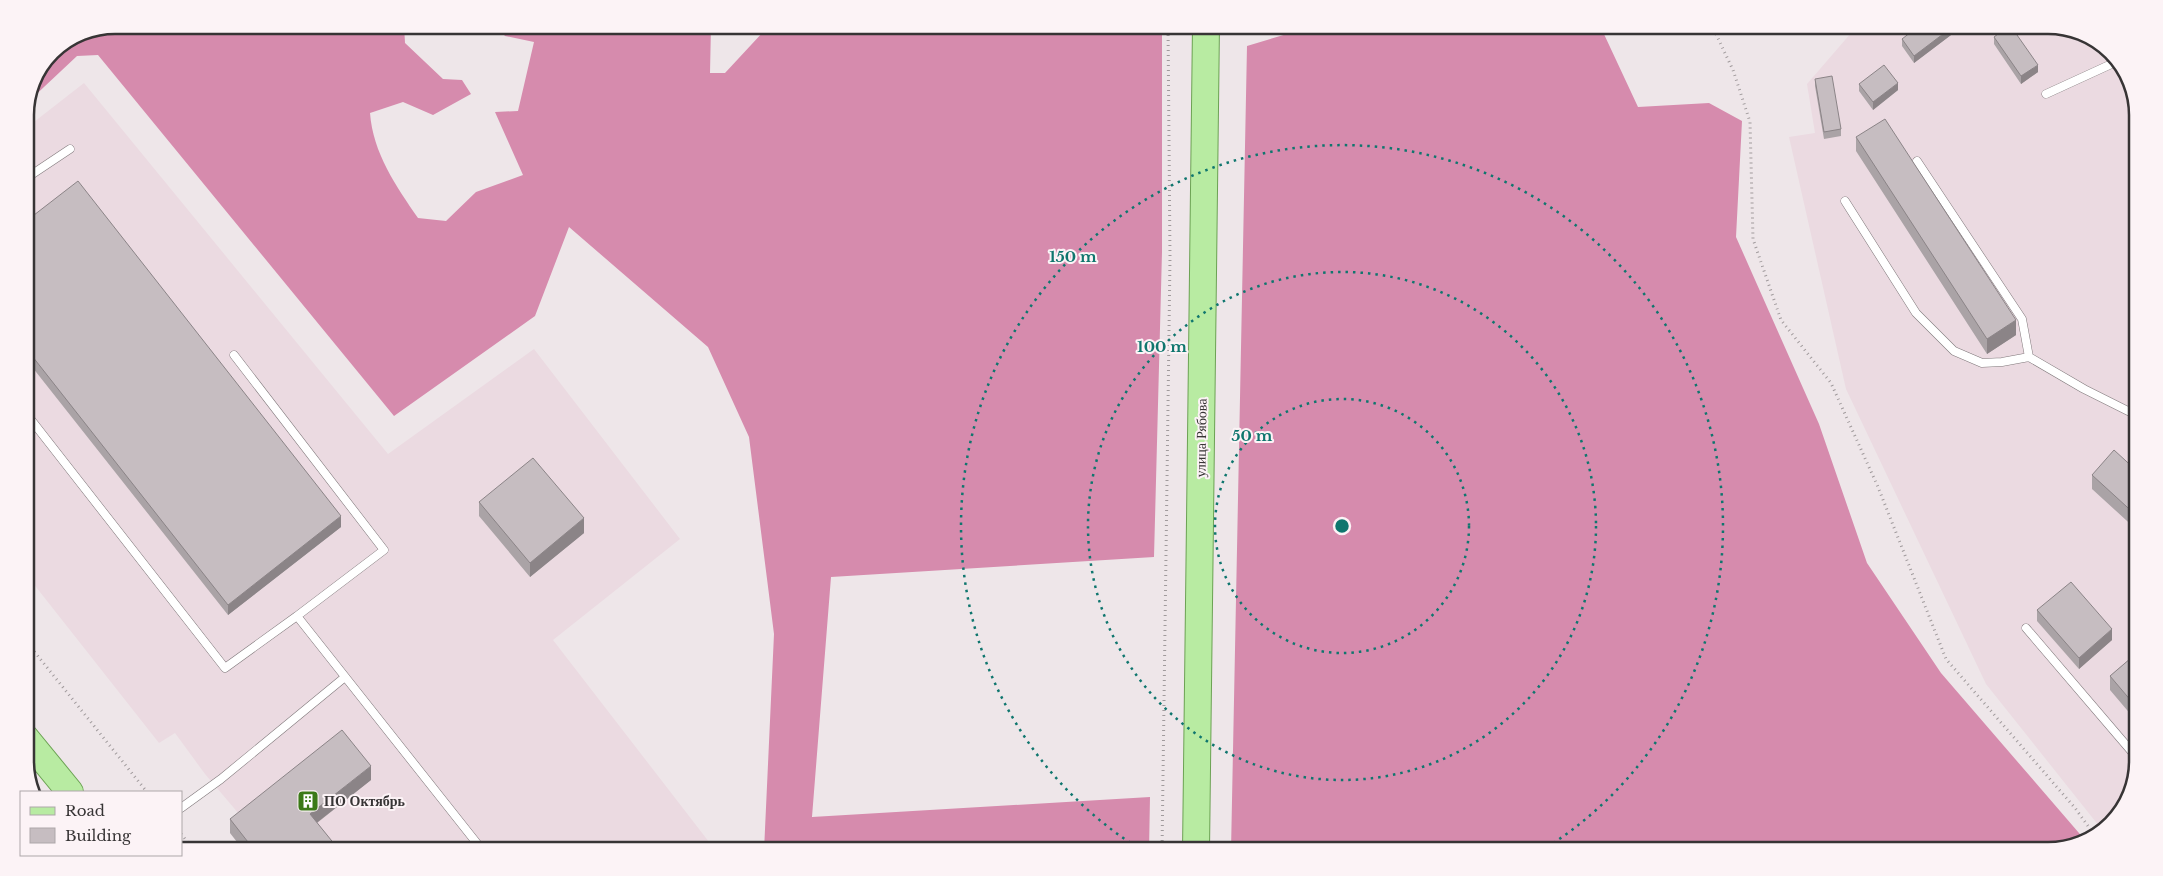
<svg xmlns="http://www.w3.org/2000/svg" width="2163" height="876" viewBox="0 0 2163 876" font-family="'Libre Baskerville',serif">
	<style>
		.built { fill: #ebdae1 }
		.forest { fill: #d68bad }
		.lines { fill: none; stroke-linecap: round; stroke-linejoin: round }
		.lane-casing { stroke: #7f777a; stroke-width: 9 }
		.primary-casing { stroke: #6ca254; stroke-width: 28 }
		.path { stroke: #a09a9c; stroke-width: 3; stroke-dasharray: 1 4; stroke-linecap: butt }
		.lane { stroke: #fff; stroke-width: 8 }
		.primary { stroke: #b8eba2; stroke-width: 26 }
		.wall { fill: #aaa3a6 }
		.shaded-wall { fill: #8b8487 }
		.building { fill: #c6bdc1; stroke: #8b8487 }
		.ring { fill: none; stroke: #0f766e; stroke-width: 2.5; stroke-dasharray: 2.5 5 }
		.labels { text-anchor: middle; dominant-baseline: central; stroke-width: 4; stroke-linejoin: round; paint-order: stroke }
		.street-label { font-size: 14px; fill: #373435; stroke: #fcf3f6 }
		.poi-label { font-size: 14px; font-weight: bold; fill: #373435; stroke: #fcf3f6; text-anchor: start }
		.rim { fill: none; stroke: #373435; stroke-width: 2.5 }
		.centre { fill: #0f766e; stroke: #fcf3f6; stroke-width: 2.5 }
		.ring-label { font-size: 15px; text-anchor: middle; font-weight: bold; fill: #0f766e; stroke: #fcf3f6; stroke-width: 4; stroke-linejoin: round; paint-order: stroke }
	</style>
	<rect width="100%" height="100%" fill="#eee6e9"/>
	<path class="built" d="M 1858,25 L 2048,25 L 2082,32 L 2123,65 L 2138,109 L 2138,761 L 2131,795 L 2103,831 L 1986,684 L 1846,389 L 1789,137 L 1815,133 L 1807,84 Z
		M 84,83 L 388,454 L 534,349 L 680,539 L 553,640 L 716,851 L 244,851 L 245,821 L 205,774 L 175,733 L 159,743 L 25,573 L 25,129 Z"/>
	<path class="forest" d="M 115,25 L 404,25 L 405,43 L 443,79 L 462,80 L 471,94 L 433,115 L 403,102 L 370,113 C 373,153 396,186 418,218 L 446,221 L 476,192 L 523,175 L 495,112 L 518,111 L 534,42 L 505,36 L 495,25 L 711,25 L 710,73 L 725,73 L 765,30 L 767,25 L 1162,25 L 1162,252 L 1154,557 L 831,577 L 812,817 L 1150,797 L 1149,851 L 764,851 L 774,634 L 749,437 L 708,347 L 569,227 L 535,316 L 394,416 L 98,55 L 77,56 L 28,102 L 51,51 L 81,32 Z
		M 1317,25 L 1593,25 L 1603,32 L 1638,107 L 1709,103 L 1742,121 L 1736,237 L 1819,424 L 1867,563 L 1941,673 L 2085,840 L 2049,851 L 1231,851 L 1247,46 Z"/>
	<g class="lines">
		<g class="lane-casing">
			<path id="lane" d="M 2046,94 L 2118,61
				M 1917,161 L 2022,319 L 2029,357
				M 25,179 L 70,149
				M 1845,201 L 1916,313 L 1954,351 L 1982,363 L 2002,362 L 2029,357 L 2084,389 L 2138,416
				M 234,355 L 384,550 L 297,616 L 483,851
				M 25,412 L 225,668 L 297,616
				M 2026,628 L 2138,759
				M 181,808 L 221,779 L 345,677"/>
		</g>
		<g class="primary-casing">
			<path id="primary" d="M 25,737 L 70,792
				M 1196,851 L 1206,25"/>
		</g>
		<path class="path" d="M 1716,34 L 1733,70 L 1750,122 L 1753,239 L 1781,320 L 1831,383 L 1878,487 L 1946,659 L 2075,808 L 2096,837
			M 25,640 L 147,792
			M 181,834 L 195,851
			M 1162,851 L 1170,257 L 1168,25"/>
		<use href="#lane" class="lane"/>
		<use href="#primary" class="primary"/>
	</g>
	<path class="wall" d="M 1951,35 L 1914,63 L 1902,46 L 1902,39 Z
		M 1994,37 L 2038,72 L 2021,84 L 1994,44 Z
		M 1815,79 L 1841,129 L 1841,136 L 1824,139 L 1815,86 Z
		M 1859,84 L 1898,90 L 1873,110 L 1859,91 Z
		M 1856,137 L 2016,335 L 1987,354 L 1856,151 Z
		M 25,222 L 341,527 L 228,615 L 25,358 Z
		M 2138,472 L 2138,531 L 2092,489 L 2092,475 Z
		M 479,502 L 584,533 L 530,577 L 479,516 Z
		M 2037,610 L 2112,640 L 2079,669 L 2037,621 Z
		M 2138,652 L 2138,723 L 2110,690 L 2110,676 Z
		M 371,780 L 317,823 L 340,851 L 244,851 L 230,833 L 230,819 Z"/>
	<path class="shaded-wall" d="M 1951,28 L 1951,35 L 1914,63 L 1914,56 Z
		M 2038,65 L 2038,72 L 2021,84 L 2021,76 Z
		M 1898,83 L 1898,90 L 1873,110 L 1873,102 Z
		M 2016,320 L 2016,335 L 1987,354 L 1987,339 Z
		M 341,516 L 341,527 L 228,615 L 228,605 Z
		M 584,518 L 584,533 L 530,577 L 530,563 Z
		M 2112,629 L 2112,640 L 2079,669 L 2079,658 Z
		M 371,766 L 371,780 L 310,828 L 310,814 Z
		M 272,846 L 272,851 L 266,851 Z"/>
	<path class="building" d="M 1920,25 L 1949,25 L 1951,28 L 1914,56 L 1902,39 Z
		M 2010,25 L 2038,65 L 2021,76 L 1994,37 Z
		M 1884,65 L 1898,83 L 1873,102 L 1859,84 Z
		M 1832,76 L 1841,129 L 1824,132 L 1815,79 Z
		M 1885,119 L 2016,320 L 1987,339 L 1856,137 Z
		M 78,181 L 341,516 L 228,605 L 25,347 L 25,222 Z
		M 2114,450 L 2138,472 L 2138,517 L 2092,475 Z
		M 533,458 L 584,518 L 530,563 L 479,502 Z
		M 2071,582 L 2112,629 L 2079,658 L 2037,610 Z
		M 2138,652 L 2138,709 L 2110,676 Z
		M 342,730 L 371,766 L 310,814 L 340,851 L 277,851 L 272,846 L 266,851 L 255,851 L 230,819 Z"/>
	<g class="ring">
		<circle cx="1342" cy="526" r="127"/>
		<circle cx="1342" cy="526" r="254"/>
		<path d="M1143 851A381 381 0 1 1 1541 851"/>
	</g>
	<defs>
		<g id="building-square" transform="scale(1.125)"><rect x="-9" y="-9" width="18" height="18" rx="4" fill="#3b7a18" stroke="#fcf3f6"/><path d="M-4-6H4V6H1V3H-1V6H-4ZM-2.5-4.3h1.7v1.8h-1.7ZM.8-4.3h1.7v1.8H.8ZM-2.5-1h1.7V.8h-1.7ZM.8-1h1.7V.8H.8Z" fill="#fff"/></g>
	</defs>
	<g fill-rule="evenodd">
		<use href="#building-square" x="308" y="801"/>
	</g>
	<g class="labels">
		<g class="street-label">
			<text transform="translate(1201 438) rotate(-89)">улица Рябова</text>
		</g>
		<g class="poi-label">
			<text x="324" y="801">ПО Октябрь</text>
		</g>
	</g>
	<path d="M0 0H2163V876H0ZM115 34H2048A81 81 0 0 1 2129 115V761A81 81 0 0 1 2048 842H115A81 81 0 0 1 34 761V115A81 81 0 0 1 115 34Z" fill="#fcf3f6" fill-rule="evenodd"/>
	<path class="rim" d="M115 34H2048A81 81 0 0 1 2129 115V761A81 81 0 0 1 2048 842H115A81 81 0 0 1 34 761V115A81 81 0 0 1 115 34Z"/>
	<circle cx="1342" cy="526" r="8" class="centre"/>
	<g class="ring-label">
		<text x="1073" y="262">150 m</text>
		<text x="1162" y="352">100 m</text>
		<text x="1252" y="441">50 m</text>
	</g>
	<rect x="20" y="791" width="162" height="65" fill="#fcf3f6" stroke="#ada7a9"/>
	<rect x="30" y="807" width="25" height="8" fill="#b8eba2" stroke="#ada7a9"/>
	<text x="65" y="816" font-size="15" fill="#373435">Road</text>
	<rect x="30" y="828" width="25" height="15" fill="#c6bdc1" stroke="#ada7a9"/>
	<text x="65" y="841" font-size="15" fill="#373435">Building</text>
</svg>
